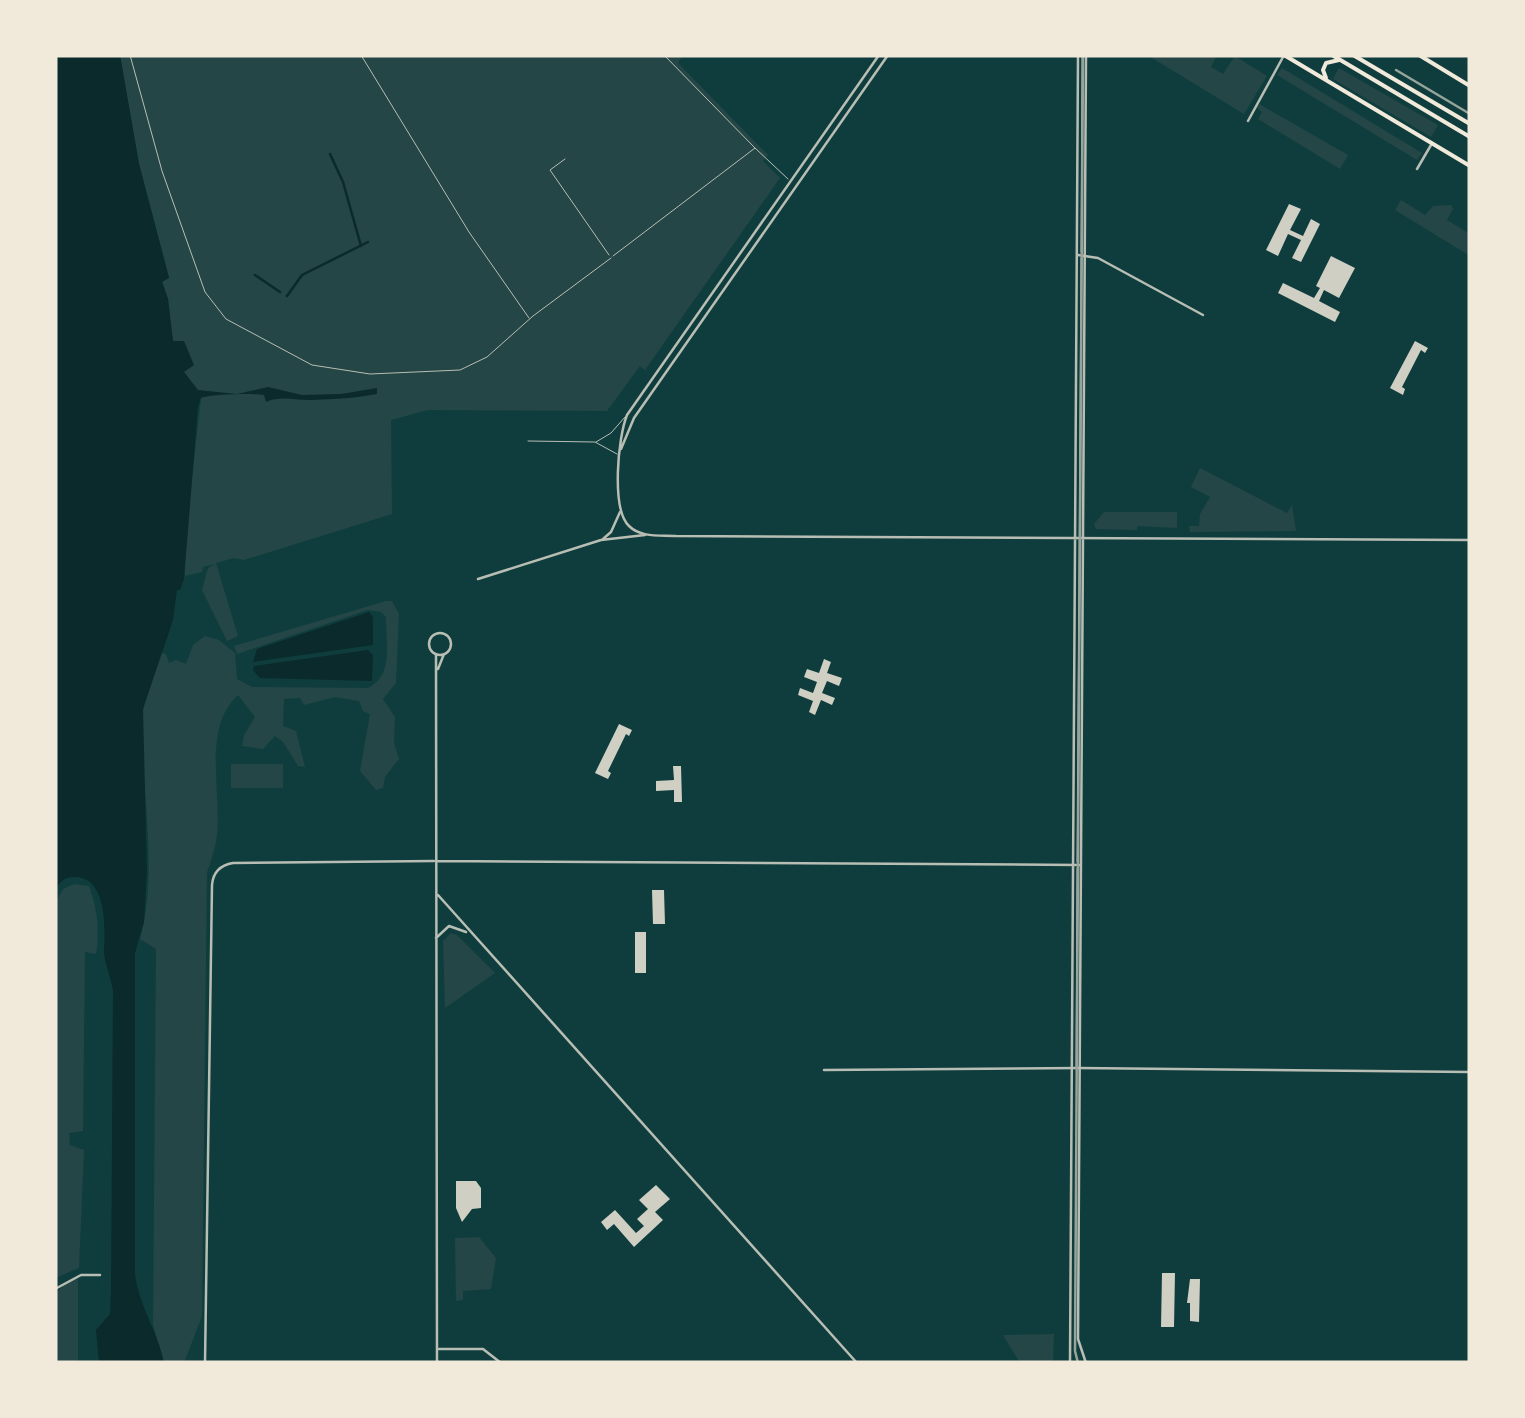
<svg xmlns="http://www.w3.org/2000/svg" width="1525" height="1418" viewBox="0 0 1525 1418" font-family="Ubuntu,sans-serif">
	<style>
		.green { fill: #244646 }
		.water { fill: #0a2a2b }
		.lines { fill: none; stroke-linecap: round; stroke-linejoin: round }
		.stream { stroke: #0a2a2b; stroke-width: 2.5 }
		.building { fill: #cfcfc3 }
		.service { stroke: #b8beb3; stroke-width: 1 }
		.pedestrian { stroke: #b8beb3; stroke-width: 1 }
		.minor { stroke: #b8beb3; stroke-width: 2.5 }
		.tertiary { stroke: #b8beb3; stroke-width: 2.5 }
		.secondary { stroke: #f1e9da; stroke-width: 4 }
		.primary { stroke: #f1e9da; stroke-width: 4 }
		.tram { stroke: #97a49c; stroke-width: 2.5 }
		.rail { stroke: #97a49c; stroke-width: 2.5 }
	</style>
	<rect width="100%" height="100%" fill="#0f3d3e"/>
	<path class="green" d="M 120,55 L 683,55 L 678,63 L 768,155 L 763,161 L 780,178 L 645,370 L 640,366 L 607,411 L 428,410 L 391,420 L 392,514 L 244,560 L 234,558 L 216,563 L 238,636 L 227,641 L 202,590 L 208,568 L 215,564 L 203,567 L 202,572 L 185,576 L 183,558 L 201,398 L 184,372 L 173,342 L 168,299 L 162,281 L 169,277 L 139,164 Z
		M 1147,55 L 1217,55 L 1211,67 L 1223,74 L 1235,56 L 1267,76 L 1244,114 Z
		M 1282,68 L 1422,153 L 1417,160 L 1277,75 Z
		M 1339,68 L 1438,125 L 1431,137 L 1333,79 Z
		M 1259,104 L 1348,155 L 1340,169 L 1258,119 L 1262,112 L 1257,108 Z
		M 1401,200 L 1425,215 L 1433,206 L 1451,205 L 1453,209 L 1447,220 L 1470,234 L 1470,256 L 1395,210 Z
		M 1200,468 L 1287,513 L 1292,505 L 1296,531 L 1190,532 L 1189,526 L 1199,526 L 1200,514 L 1210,497 L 1191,487 Z
		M 1104,512 L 1177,512 L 1177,528 L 1137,526 L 1137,530 L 1096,529 L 1094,524 Z
		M 386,601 L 392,601 L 399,614 L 396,683 L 383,699 L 395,717 L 394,743 L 399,759 L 385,777 L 383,788 L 376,790 L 360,771 L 370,714 L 363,711 L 359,701 L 335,697 L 304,705 L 300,698 L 284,699 L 283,726 L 296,731 L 305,767 L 298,766 L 283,742 L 275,736 L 263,749 L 242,746 L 244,735 L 255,717 L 238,695 C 200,731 224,795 216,842 C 214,852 210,863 207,873 L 202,1316 L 184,1363 L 164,1363 L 153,1325 L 156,949 L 140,939 C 160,866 139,787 143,712 C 144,693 154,671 160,652 L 166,654 L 169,663 L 176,660 L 186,664 L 193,645 L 205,636 L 219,640 L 235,653 L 237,679 L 252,687 L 368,688 C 394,675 386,643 386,617 L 381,612 L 368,610 L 237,654 L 234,646 Z
		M 231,764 L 283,764 L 283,788 L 231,788 Z
		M 74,884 L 89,886 C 97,907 100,931 96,954 L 85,952 L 83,1131 L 69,1133 L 70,1145 L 84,1150 L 79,1268 L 55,1278 L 55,903 L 63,889 Z
		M 451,933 L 457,935 L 495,973 L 445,1008 L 443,941 Z
		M 479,1237 L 496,1258 L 491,1289 L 463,1291 L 463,1300 L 456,1301 L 455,1238 Z
		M 78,1279 L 78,1363 L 55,1363 L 55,1294 L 69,1280 Z
		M 1054,1334 L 1053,1363 L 1020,1363 L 1003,1335 Z"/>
	<path class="water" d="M 55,55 L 120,55 L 139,164 L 169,278 L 162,282 L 168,299 L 173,341 L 184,341 L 194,365 L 184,372 L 198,390 L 237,394 L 268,387 L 302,395 L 341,394 L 377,388 L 377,394 C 356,398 335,399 313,400 C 296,401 282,395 266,402 L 264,395 C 254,393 210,394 201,398 L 198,407 L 184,579 L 180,590 L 177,590 L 173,620 L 143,709 L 147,872 L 144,922 L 135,953 L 135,1273 C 138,1305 158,1331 164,1363 L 99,1363 L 96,1330 L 110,1314 L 111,1289 L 113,990 C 111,978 104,962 104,951 C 105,929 108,877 74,877 C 64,877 60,882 55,890 Z
		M 369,612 L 373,617 L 373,645 L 253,662 L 257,649 Z
		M 368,650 L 373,655 L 372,681 L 260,678 L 253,670 L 254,666 Z"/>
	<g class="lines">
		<path class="stream" d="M 330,154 L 343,182 L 361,246
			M 255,275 L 280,292
			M 287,296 L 302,275 L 368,242"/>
	</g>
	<path class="building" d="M 1289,204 L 1301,209 L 1290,230 L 1303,236 L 1311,219 L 1320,224 L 1301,262 L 1292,258 L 1301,240 L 1288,234 L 1278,256 L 1266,250 Z
		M 1331,256 L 1355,268 L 1339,298 L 1324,290 L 1319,301 L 1340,312 L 1335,322 L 1278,293 L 1283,283 L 1314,298 L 1320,288 L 1316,286 Z
		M 1415,341 L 1428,348 L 1425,353 L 1421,350 L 1402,387 L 1405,389 L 1403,395 L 1390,388 Z
		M 824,659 L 831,662 L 827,673 L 842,678 L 839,686 L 827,681 L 822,693 L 835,698 L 832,705 L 821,700 L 815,715 L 809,712 L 813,701 L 798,695 L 800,688 L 813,693 L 817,682 L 804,677 L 807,669 L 819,673 Z
		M 619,724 L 632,730 L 629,736 L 626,734 L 608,771 L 611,773 L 608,779 L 595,773 Z
		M 673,766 L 681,766 L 682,802 L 674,802 L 674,790 L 656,791 L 656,781 L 674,780 Z
		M 652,890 L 664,890 L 665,924 L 653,924 Z
		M 635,932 L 646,932 L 646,973 L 635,973 Z
		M 456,1181 L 476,1181 L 481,1188 L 481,1208 L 472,1209 L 462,1222 L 456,1208 Z
		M 656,1185 L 670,1199 L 655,1212 L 663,1220 L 634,1247 L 614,1224 L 607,1230 L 601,1222 L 615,1210 L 636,1233 L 644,1226 L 637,1219 L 648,1209 L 639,1200 Z
		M 1162,1273 L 1175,1273 L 1174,1327 L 1161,1327 Z
		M 1190,1279 L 1200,1279 L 1199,1322 L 1190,1321 L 1190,1303 L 1187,1303 Z"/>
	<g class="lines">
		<path class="service" d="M 565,159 L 550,170 L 609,255
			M 1081,252 L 1082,55
			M 613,256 L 755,148 L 788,179
			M 528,441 L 595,442 L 617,454
			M 596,442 L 611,433 L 625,417
			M 1077,862 L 1081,258
			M 1076,1067 L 1077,868"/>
		<path class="pedestrian" d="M 130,55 L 162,171 L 205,292 L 226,319 L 312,365 L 370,374 L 460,370 L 487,357 L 533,316 L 611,258
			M 361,55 L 469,232 L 529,318
			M 664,55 L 755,148"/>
		<path class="minor" d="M 1248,121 L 1283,57
			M 1417,169 L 1431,145
			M 1078,255 L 1098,258 L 1203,315
			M 603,539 L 611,532 L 620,512
			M 478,579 L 601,540 L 645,535
			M 824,1070 L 1079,1068 L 1470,1072
			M 55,1289 L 81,1275 L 100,1275
			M 439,1349 L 483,1349 L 501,1363
			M 205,1363 L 212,885 C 213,872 221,865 233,863 L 434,861"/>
		<path class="tertiary" d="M 879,55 L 627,415 C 618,437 611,509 629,526 C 641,538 660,535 676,536 L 1470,540
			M 621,449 L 634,418 L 888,55
			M429 644a11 11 0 1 1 22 0a11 11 0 1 1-22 0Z
			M 436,654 L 437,1363
			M 438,669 L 444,654
			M 437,861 L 1079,865
			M 438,895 L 857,1363
			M 436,938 L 449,926 L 466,932
			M 1070,1363 L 1078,55
			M 1086,1363 L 1078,1339 L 1086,55"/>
		<path class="secondary" d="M 1284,55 L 1470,166
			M 1419,55 L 1470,86
			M 1326,78 L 1323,70 L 1326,63 L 1339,60"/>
		<path class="primary" d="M 1332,55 L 1470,137
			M 1353,55 L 1470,124"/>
		<path class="tram" d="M 1078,1363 L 1075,1351 L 1083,55"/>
		<path class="rail" d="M 1396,70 L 1470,114"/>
	</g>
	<rect width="1525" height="1418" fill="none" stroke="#f1e9da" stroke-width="115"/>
</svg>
